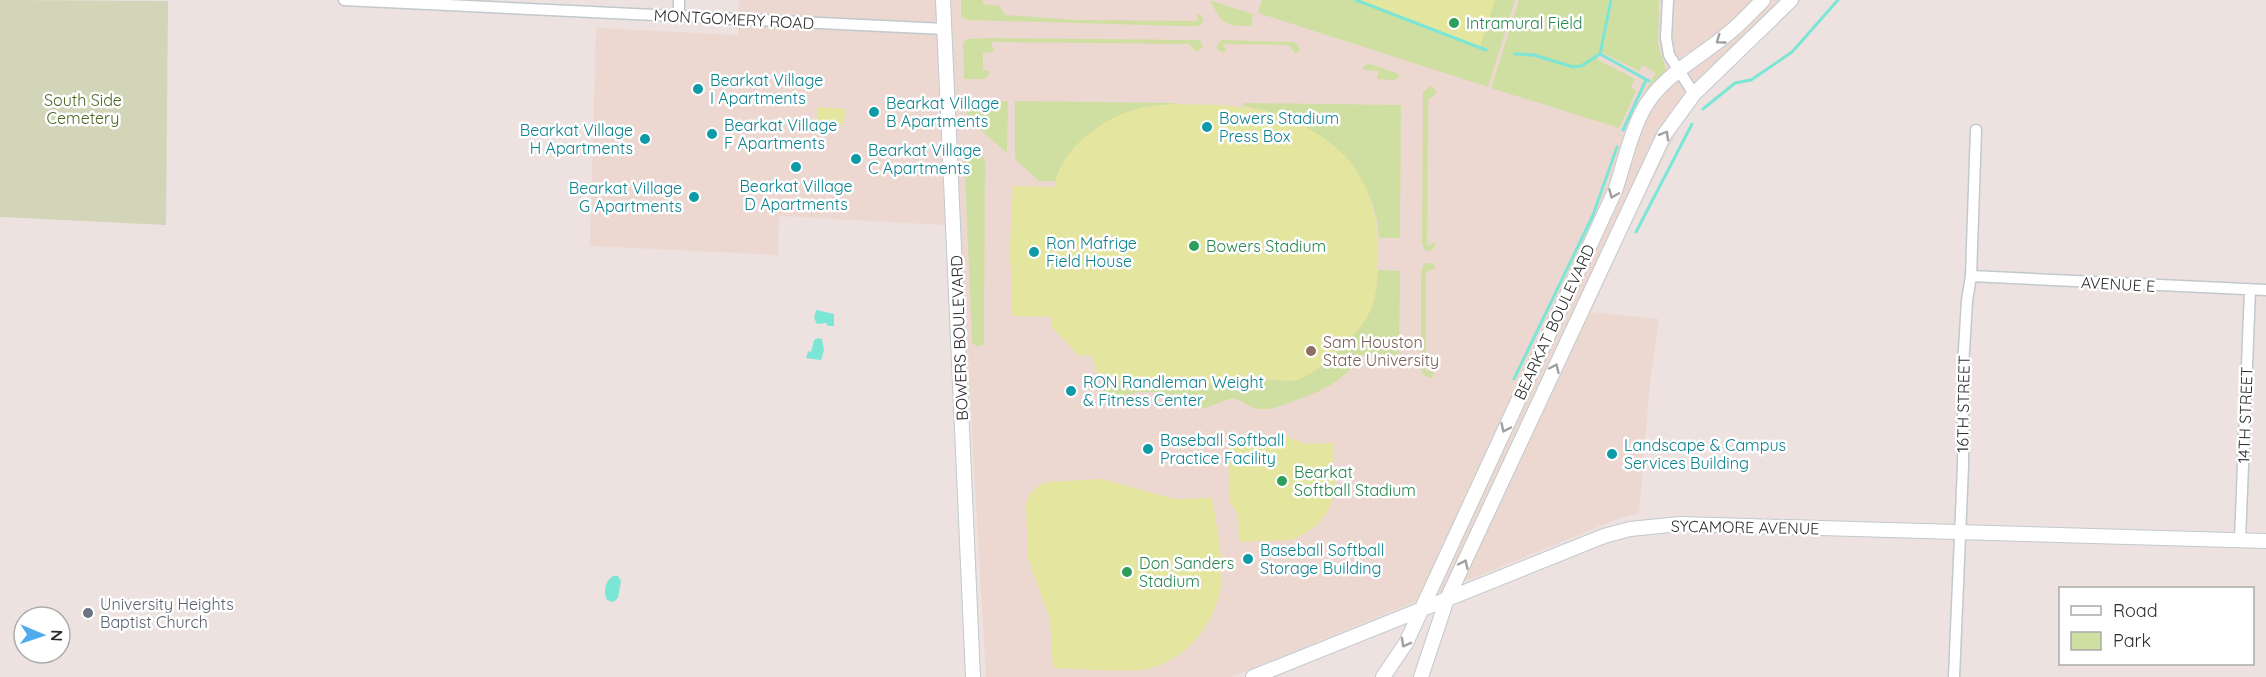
<svg xmlns="http://www.w3.org/2000/svg" width="2266" height="677" viewBox="0 0 2266 677" font-family="Quicksand,sans-serif">
	<style>
		.education { fill: #edd8d1 }
		.green { fill: #cfdea1 }
		.cemetery { fill: #d2d5b8 }
		.pitch { fill: #e4e59e }
		.water { fill: #7ce6d6 }
		.lines { fill: none; stroke-linecap: round; stroke-linejoin: round }
		.stream { stroke: #7ce6d6; stroke-width: 3 }
		.minor-casing { stroke: #c1c9cd; stroke-width: 13 }
		.tertiary-casing { stroke: #c1c9cd; stroke-width: 16 }
		.minor { stroke: #fff; stroke-width: 10 }
		.tertiary { stroke: #fff; stroke-width: 14 }
		.oneway { stroke: #a0a0a0 }
		.leisure-dot { fill: #2e9e5b; stroke: #fff; stroke-width: 2 }
		.culture-dot { fill: #0f9aa8; stroke: #fff; stroke-width: 2 }
		.education-dot { fill: #8d6e63; stroke: #fff; stroke-width: 2 }
		.worship-dot { fill: #6b7280; stroke: #fff; stroke-width: 2 }
		.labels { text-anchor: middle; dominant-baseline: central; stroke-width: 5; stroke-linejoin: round; paint-order: stroke }
		.street-label { font-size: 16px; fill: #2c2c2c; stroke: #fff }
		.leisure-label { font-size: 16px; fill: #27864d; stroke: #fff; text-anchor: start }
		.culture-label { font-size: 16px; fill: #0d838f; stroke: #fff; text-anchor: start }
		.park-label { font-size: 16px; fill: #4b6521; stroke: #fff }
		.education-label { font-size: 16px; fill: #785e54; stroke: #fff; text-anchor: start }
		.worship-label { font-size: 16px; fill: #5b616d; stroke: #fff; text-anchor: start }
	</style>
	<rect width="100%" height="100%" fill="#ede2e0"/>
	<path class="education" d="M 739,0 L 1801,0 L 1710,86 L 1679,128 L 1632,221 L 1591,312 L 1659,319 L 1650,383 L 1639,513 L 1620,518 L 1231,677 L 986,677 L 960,226 L 779,216 L 778,255 L 590,246 L 596,28 L 738,35 Z"/>
	<path class="green" d="M 961,0 L 983,0 L 983,4 L 999,6 L 1005,15 L 1077,20 L 1198,21 L 1197,13 L 1201,15 L 1204,21 L 1199,26 L 1180,26 L 968,20 L 961,17 Z
		M 1209,0 L 1253,14 L 1251,26 C 1238,26 1223,27 1217,13 C 1214,8 1213,5 1209,0 Z
		M 1262,0 L 1515,0 L 1488,87 L 1258,13 Z
		M 1519,0 L 1659,0 L 1658,44 L 1666,70 L 1640,100 L 1656,73 L 1643,65 L 1639,71 L 1601,52 L 1598,55 L 1598,60 L 1635,79 L 1631,87 L 1636,91 L 1619,128 L 1491,88 Z
		M 988,38 L 1200,40 L 1203,47 L 1196,52 L 1189,44 L 991,42 L 994,52 L 983,53 L 983,70 L 990,71 L 989,75 L 985,79 L 964,79 L 963,42 L 968,39 Z
		M 1223,40 L 1293,42 L 1297,44 L 1300,50 L 1295,54 L 1289,45 L 1223,44 L 1226,51 L 1225,53 L 1218,50 L 1217,47 L 1218,43 Z
		M 1370,64 L 1399,74 L 1399,77 L 1394,80 L 1377,79 L 1379,71 L 1362,70 L 1365,65 Z
		M 1430,86 L 1436,90 L 1436,94 L 1428,100 L 1427,246 L 1436,242 L 1434,248 L 1429,252 L 1424,249 L 1422,243 L 1423,92 Z
		M 966,101 L 1008,101 L 1007,153 L 967,118 Z
		M 1015,101 L 1177,103 C 1162,107 1146,106 1131,111 C 1104,119 1061,151 1056,181 L 1039,181 L 1015,159 Z
		M 1243,103 L 1401,105 L 1400,238 L 1379,238 C 1376,165 1309,116 1243,106 Z
		M 968,145 L 981,149 L 985,162 L 984,344 L 978,347 L 973,344 L 972,340 L 964,150 Z
		M 1426,263 L 1433,263 L 1435,268 L 1426,273 L 1426,372 L 1434,369 L 1433,377 L 1429,378 L 1422,373 L 1421,366 L 1421,274 L 1423,265 Z
		M 1378,270 L 1400,271 L 1399,356 L 1362,355 C 1344,380 1327,389 1299,399 C 1286,404 1274,410 1259,409 C 1248,409 1242,397 1230,399 C 1218,401 1208,411 1195,408 C 1186,407 1179,399 1170,396 C 1150,388 1126,391 1109,405 C 1101,396 1104,384 1106,372 L 1161,379 L 1194,379 L 1194,384 C 1220,378 1245,379 1271,380 C 1279,380 1291,382 1299,379 C 1322,371 1364,329 1372,306 C 1376,295 1377,282 1378,270 Z"/>
	<path class="cemetery" d="M 0,0 L 168,1 L 166,225 L 0,217 Z"/>
	<path class="pitch" d="M 1361,0 L 1495,0 L 1480,47 Z
		M 1175,104 C 1238,105 1282,104 1334,146 C 1371,176 1379,220 1378,264 C 1377,279 1377,295 1371,309 C 1363,328 1346,344 1330,357 C 1322,365 1308,377 1297,380 C 1290,381 1281,380 1274,380 C 1254,379 1235,379 1215,379 L 1215,384 L 1194,384 L 1193,379 L 1113,380 L 1106,374 L 1097,374 L 1092,356 L 1078,355 L 1051,326 L 1051,317 L 1012,316 L 1012,266 L 1009,265 L 1013,186 L 1055,187 C 1058,152 1098,122 1130,111 C 1144,106 1160,105 1175,104 Z
		M 818,107 L 845,109 L 844,124 L 817,123 Z
		M 1286,436 L 1305,444 L 1333,443 L 1335,492 L 1328,511 L 1318,524 L 1304,534 L 1291,540 L 1239,542 L 1238,514 L 1230,502 L 1228,449 L 1240,437 Z
		M 1102,479 L 1174,499 L 1212,498 C 1216,523 1222,550 1222,576 C 1221,619 1185,665 1141,670 C 1112,672 1082,669 1053,668 L 1050,620 L 1028,558 L 1026,504 L 1029,495 L 1040,485 L 1048,482 Z"/>
	<path class="water" d="M 816,310 L 834,314 L 834,326 L 828,326 L 826,323 L 817,324 L 814,318 Z
		M 818,338 L 822,339 L 824,350 L 821,360 L 806,358 L 808,351 L 811,352 L 814,340 Z
		M 613,576 L 618,576 L 621,581 L 618,598 L 613,602 L 607,600 C 603,592 605,581 613,576 Z"/>
	<g class="lines">
		<path class="stream" d="M 1356,0 L 1486,50
			M 1515,54 L 1534,55 L 1573,67 L 1581,66 L 1600,54 L 1611,0
			M 1600,54 L 1649,81
			M 1703,109 L 1735,83 L 1751,80 L 1792,52 L 1838,0
			M 1623,130 L 1646,80
			M 1636,232 L 1692,124
			M 1514,379 L 1593,215 L 1617,147"/>
		<g class="minor-casing">
			<path id="minor" d="M 344,0 L 945,29
				M 1668,0 L 1666,38 L 1669,55 L 1694,94
				M 679,17 L 679,0
				M 1971,276 L 2266,290
				M 2240,540 L 2250,290
				M 1954,677 L 1963,466 L 1963,366 L 1967,301 L 1971,276 L 1976,130"/>
		</g>
		<g class="tertiary-casing">
			<path id="tertiary" d="M 943,0 L 973,677
				M 1253,677 L 1604,536 L 1630,529 L 1680,524 L 2266,541
				M 1383,677 L 1406,643 L 1615,191 C 1624,165 1629,137 1642,112 C 1661,75 1700,58 1730,32 C 1742,22 1752,11 1763,0
				M 1421,677 L 1447,599 L 1664,135 L 1694,94 L 1791,0"/>
		</g>
		<use href="#minor" class="minor"/>
		<use href="#tertiary" class="tertiary"/>
	</g>
	<defs><path id="oneway-chevron" d="M-2-3.5L2.5 0L-2 3.5" fill="none" stroke-width="1.6" stroke-linecap="round" stroke-linejoin="round" transform="scale(1.5)"/></defs>
	<g class="oneway">
		<use href="#oneway-chevron" transform="translate(1720 40) rotate(144)"/>
		<use href="#oneway-chevron" transform="translate(1665 135) rotate(-60)"/>
		<use href="#oneway-chevron" transform="translate(1613 194) rotate(113)"/>
		<use href="#oneway-chevron" transform="translate(1555 368) rotate(-65)"/>
		<use href="#oneway-chevron" transform="translate(1505 428) rotate(115)"/>
		<use href="#oneway-chevron" transform="translate(1464 564) rotate(-65)"/>
		<use href="#oneway-chevron" transform="translate(1405 643) rotate(119)"/>
	</g>
	<g class="leisure-dot">
		<circle cx="1454" cy="23" r="6"/>
		<circle cx="1194" cy="246" r="6"/>
		<circle cx="1282" cy="481" r="6"/>
		<circle cx="1127" cy="572" r="6"/>
	</g>
	<g class="culture-dot">
		<circle cx="698" cy="89" r="6"/>
		<circle cx="874" cy="112" r="6"/>
		<circle cx="1207" cy="127" r="6"/>
		<circle cx="712" cy="134" r="6"/>
		<circle cx="645" cy="139" r="6"/>
		<circle cx="856" cy="159" r="6"/>
		<circle cx="796" cy="167" r="6"/>
		<circle cx="694" cy="197" r="6"/>
		<circle cx="1034" cy="252" r="6"/>
		<circle cx="1071" cy="391" r="6"/>
		<circle cx="1148" cy="449" r="6"/>
		<circle cx="1612" cy="454" r="6"/>
		<circle cx="1248" cy="559" r="6"/>
	</g>
	<circle class="education-dot" cx="1311" cy="351" r="6"/>
	<circle class="worship-dot" cx="88" cy="613" r="6"/>
	<g class="labels">
		<g class="street-label">
			<text transform="translate(734 19) rotate(3)">MONTGOMERY ROAD</text>
			<text transform="translate(2118 284) rotate(3)">AVENUE E</text>
			<text transform="translate(1554 322) rotate(-65)">BEARKAT BOULEVARD</text>
			<text transform="translate(959 338) rotate(-92)">BOWERS BOULEVARD</text>
			<text transform="translate(1963 404) rotate(-89)">16TH STREET</text>
			<text transform="translate(2245 415) rotate(-88)">14TH STREET</text>
			<text transform="translate(1745 527) rotate(1)">SYCAMORE AVENUE</text>
		</g>
		<g class="leisure-label">
			<text x="1466" y="23">Intramural Field</text>
			<text x="1206" y="246">Bowers Stadium</text>
			<text x="1294" y="472">Bearkat<tspan x="1294" dy="18">Softball Stadium</tspan></text>
			<text x="1139" y="563">Don Sanders<tspan x="1139" dy="18">Stadium</tspan></text>
		</g>
		<g class="culture-label">
			<text x="710" y="80">Bearkat Village<tspan x="710" dy="18">I Apartments</tspan></text>
			<text x="886" y="103">Bearkat Village<tspan x="886" dy="18">B Apartments</tspan></text>
			<text x="1219" y="118">Bowers Stadium<tspan x="1219" dy="18">Press Box</tspan></text>
			<text x="724" y="125">Bearkat Village<tspan x="724" dy="18">F Apartments</tspan></text>
			<text x="633" y="130" text-anchor="end">Bearkat Village<tspan x="633" dy="18">H Apartments</tspan></text>
			<text x="868" y="150">Bearkat Village<tspan x="868" dy="18">C Apartments</tspan></text>
			<text x="796" y="186" text-anchor="middle">Bearkat Village<tspan x="796" dy="18">D Apartments</tspan></text>
			<text x="682" y="188" text-anchor="end">Bearkat Village<tspan x="682" dy="18">G Apartments</tspan></text>
			<text x="1046" y="243">Ron Mafrige<tspan x="1046" dy="18">Field House</tspan></text>
			<text x="1083" y="382">RON Randleman Weight<tspan x="1083" dy="18">&amp; Fitness Center</tspan></text>
			<text x="1160" y="440">Baseball Softball<tspan x="1160" dy="18">Practice Facility</tspan></text>
			<text x="1624" y="445">Landscape &amp; Campus<tspan x="1624" dy="18">Services Building</tspan></text>
			<text x="1260" y="550">Baseball Softball<tspan x="1260" dy="18">Storage Building</tspan></text>
		</g>
		<g class="park-label">
			<text x="83" y="100">South Side<tspan x="83" dy="18">Cemetery</tspan></text>
		</g>
		<g class="education-label">
			<text x="1323" y="342">Sam Houston<tspan x="1323" dy="18">State University</tspan></text>
		</g>
		<g class="worship-label">
			<text x="100" y="604">University Heights<tspan x="100" dy="18">Baptist Church</tspan></text>
		</g>
	</g>
	<rect x="2059" y="587" width="195" height="78" fill="#ffffff" stroke="#ababab" stroke-width="1.5"/>
	<rect x="2071" y="606" width="30" height="9" fill="#ffffff" stroke="#ababab" stroke-width="1.5"/>
	<text x="2113" y="617" font-size="18" fill="#2c2c2c">Road</text>
	<rect x="2071" y="632" width="30" height="18" fill="#cfdea1" stroke="#ababab" stroke-width="1.5"/>
	<text x="2113" y="647" font-size="18" fill="#2c2c2c">Park</text>
	<g transform="translate(42 635) rotate(92)"><circle r="28" fill="#ffffff" stroke="#ababab" stroke-width="1.5"/>
	<path d="M0-4.5L10 22L0 15L-10 22Z" fill="#4eacec"/>
	<text y="-9" font-size="16" font-weight="bold" text-anchor="middle" fill="#2c2c2c">N</text>
	</g>
</svg>
